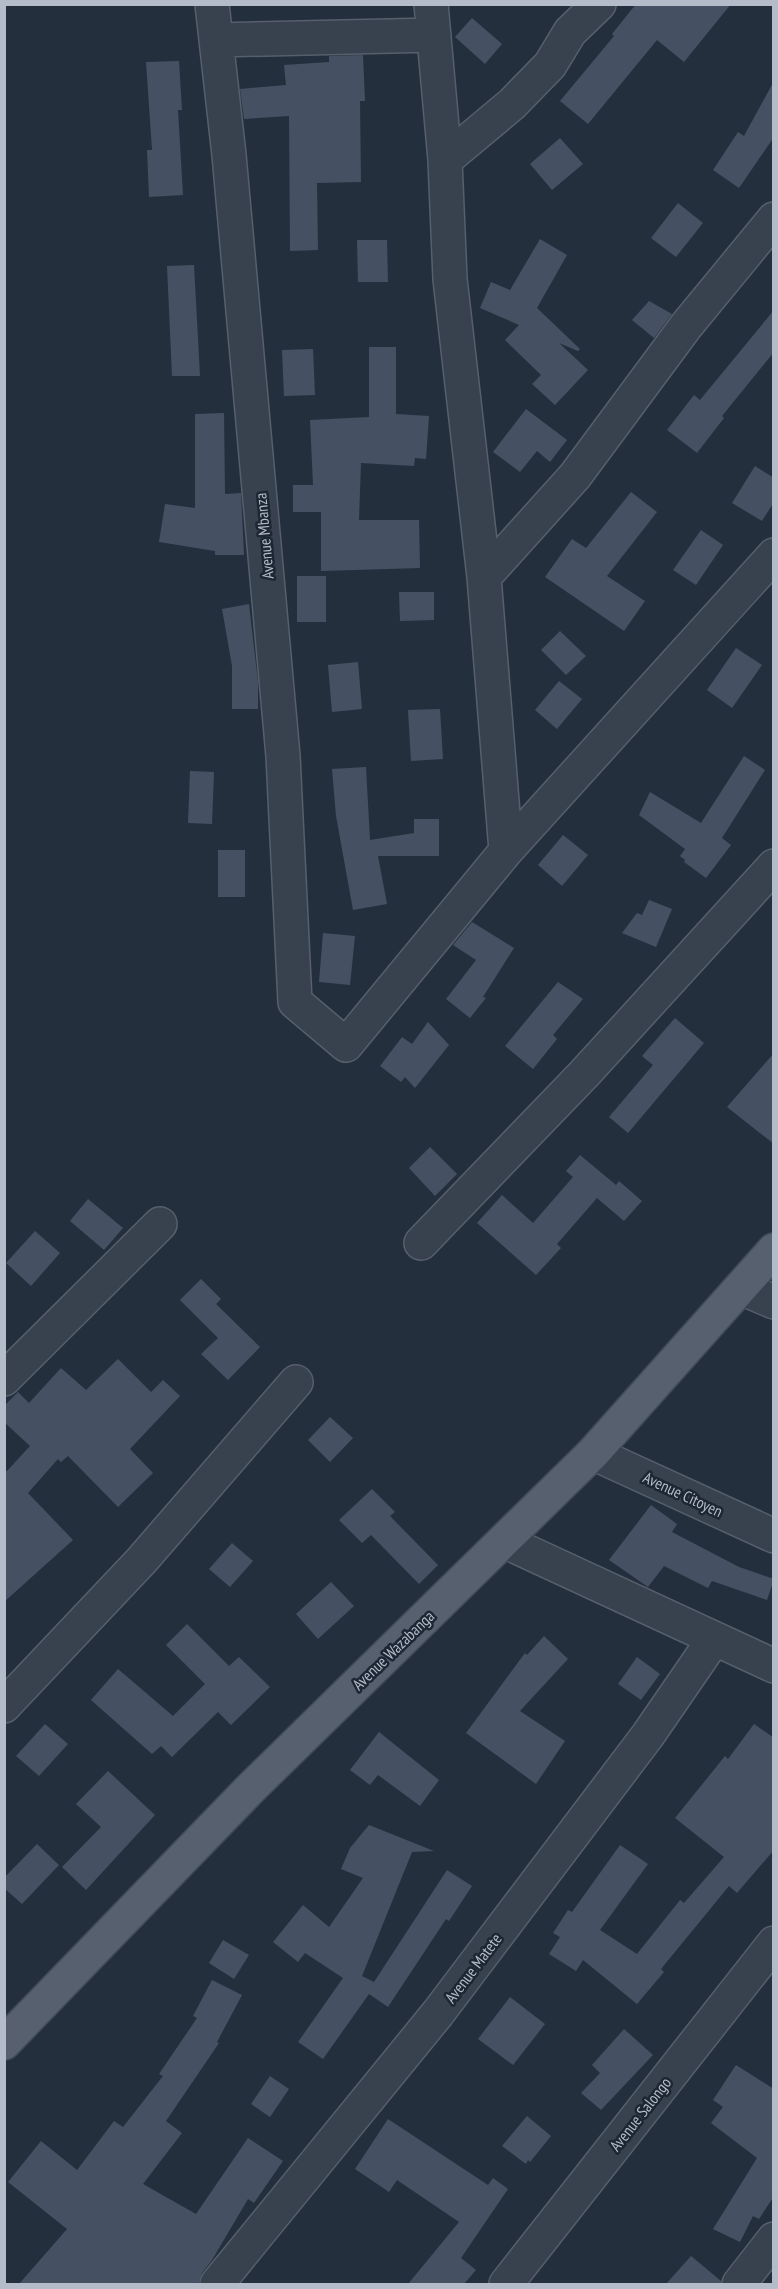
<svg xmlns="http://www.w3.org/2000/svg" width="778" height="2289" viewBox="0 0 778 2289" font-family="'PT Sans Narrow',sans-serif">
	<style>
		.building { fill: #455162 }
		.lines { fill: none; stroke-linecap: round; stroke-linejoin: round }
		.minor-casing { stroke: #565f6c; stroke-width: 36 }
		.major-casing { stroke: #414a57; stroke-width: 36 }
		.minor { stroke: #38414e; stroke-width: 33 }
		.major { stroke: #56606e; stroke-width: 33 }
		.labels { text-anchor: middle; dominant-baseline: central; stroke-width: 5; stroke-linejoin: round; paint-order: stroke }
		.street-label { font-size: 16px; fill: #b4bcc9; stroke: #1d2633 }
	</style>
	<rect width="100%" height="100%" fill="#242f3e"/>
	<path class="building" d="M 636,4 L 731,4 L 684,62 L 657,40 L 588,124 L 560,101 L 614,36 L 612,34 Z
		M 472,18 L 502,44 L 485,64 L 455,37 Z
		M 363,55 L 365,101 L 360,101 L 361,182 L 317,183 L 318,250 L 290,251 L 289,116 L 244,119 L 240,89 L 286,85 L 284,65 L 329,62 L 329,56 Z
		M 179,61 L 182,110 L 178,110 L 183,195 L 149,197 L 147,150 L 152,150 L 146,62 Z
		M 774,81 L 774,137 L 739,188 L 713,170 L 738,132 L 744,136 Z
		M 560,138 L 583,164 L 552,190 L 530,164 Z
		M 678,203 L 703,223 L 676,257 L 651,238 Z
		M 540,239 L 567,255 L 537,308 L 580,349 L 578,351 L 559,343 L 588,370 L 555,405 L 532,384 L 541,375 L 505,340 L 519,325 L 480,308 L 491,282 L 510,290 Z
		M 357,240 L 387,240 L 388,282 L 358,282 Z
		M 194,265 L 200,376 L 172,376 L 167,266 Z
		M 649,301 L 672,314 L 654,338 L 632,320 Z
		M 774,310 L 774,352 L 722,416 L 724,418 L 697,453 L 667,430 L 694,395 L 700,400 Z
		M 369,347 L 396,347 L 396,414 L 429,416 L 426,459 L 415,458 L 414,466 L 361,463 L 359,520 L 419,520 L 420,568 L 321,571 L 321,512 L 293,512 L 293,485 L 313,485 L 310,420 L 369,417 Z
		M 313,349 L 315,395 L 284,396 L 282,350 Z
		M 526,409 L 567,440 L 550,462 L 537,451 L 520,472 L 493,452 Z
		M 224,413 L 225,494 L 241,493 L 244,555 L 215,555 L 215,551 L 159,542 L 165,504 L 195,508 L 195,414 Z
		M 755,466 L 774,478 L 774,502 L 762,521 L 732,503 Z
		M 631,492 L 657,512 L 607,576 L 645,601 L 624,631 L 545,577 L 572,539 L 586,548 Z
		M 701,530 L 723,545 L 696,585 L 673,570 Z
		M 297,576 L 326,576 L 326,622 L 297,622 Z
		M 399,592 L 434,592 L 434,620 L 400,621 Z
		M 249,604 L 258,682 L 258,709 L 232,709 L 232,666 L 222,609 Z
		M 560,631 L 586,656 L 566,675 L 541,650 Z
		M 736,648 L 762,665 L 732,708 L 707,690 Z
		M 358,662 L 362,709 L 332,712 L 328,665 Z
		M 559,681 L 582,699 L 557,729 L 535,710 Z
		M 440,709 L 443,759 L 411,761 L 408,710 Z
		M 744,756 L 765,770 L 722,838 L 731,845 L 706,878 L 684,862 L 685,860 L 680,856 L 685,849 L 639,815 L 650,792 L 701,823 Z
		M 366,767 L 370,840 L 414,833 L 414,819 L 439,819 L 439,856 L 378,856 L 387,904 L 353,910 L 336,816 L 332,769 Z
		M 190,771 L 214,772 L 212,824 L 188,823 Z
		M 563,835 L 588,855 L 562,886 L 538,865 Z
		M 218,850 L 245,850 L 245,897 L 218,897 Z
		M 649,900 L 672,909 L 656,947 L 622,933 L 637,913 L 642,915 Z
		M 472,922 L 514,948 L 483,997 L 486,998 L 470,1018 L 446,999 L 476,960 L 453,945 Z
		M 323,933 L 355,936 L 350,985 L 319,982 Z
		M 558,982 L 583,999 L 553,1035 L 557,1039 L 533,1069 L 505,1046 Z
		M 675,1018 L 704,1043 L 628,1133 L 609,1117 L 653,1065 L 642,1056 Z
		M 428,1022 L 449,1045 L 415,1088 L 405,1077 L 401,1082 L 380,1066 L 402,1037 L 412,1044 Z
		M 774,1053 L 774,1144 L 727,1107 Z
		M 430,1147 L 457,1174 L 435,1196 L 409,1168 Z
		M 580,1155 L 616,1185 L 619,1181 L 642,1201 L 624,1221 L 597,1198 L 557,1244 L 561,1248 L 536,1275 L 477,1223 L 502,1195 L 533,1223 L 573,1177 L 566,1171 Z
		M 88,1199 L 123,1228 L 104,1250 L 70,1221 Z
		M 35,1231 L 60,1253 L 31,1286 L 6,1263 Z
		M 201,1279 L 221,1299 L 216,1304 L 260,1347 L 228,1380 L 201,1354 L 218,1338 L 180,1300 Z
		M 118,1359 L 151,1392 L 163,1380 L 180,1396 L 130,1449 L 153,1473 L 118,1507 L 68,1456 L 61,1462 L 58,1459 L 28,1493 L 73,1540 L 4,1602 L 4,1468 L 7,1471 L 30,1446 L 4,1422 L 4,1406 L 18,1392 L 29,1403 L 61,1368 L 86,1390 Z
		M 330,1417 L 353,1438 L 330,1462 L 308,1440 Z
		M 372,1489 L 395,1512 L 390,1516 L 438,1565 L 419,1584 L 371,1535 L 362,1543 L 339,1520 Z
		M 651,1505 L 677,1524 L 672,1532 L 739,1567 L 774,1579 L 767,1600 L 712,1581 L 708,1588 L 664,1566 L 648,1587 L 609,1560 Z
		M 232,1543 L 253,1561 L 230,1587 L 209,1569 Z
		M 331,1582 L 354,1606 L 318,1639 L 296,1614 Z
		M 187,1624 L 229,1666 L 239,1657 L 270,1687 L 231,1725 L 218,1712 L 172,1757 L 161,1746 L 152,1754 L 91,1700 L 118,1669 L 173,1716 L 205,1684 L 166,1645 Z
		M 544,1636 L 568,1659 L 520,1711 L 565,1741 L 536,1784 L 466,1733 L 525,1653 L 527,1655 Z
		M 637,1657 L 660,1674 L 641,1700 L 618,1684 Z
		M 45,1724 L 68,1744 L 39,1776 L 16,1756 Z
		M 754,1724 L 774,1738 L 774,1850 L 737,1893 L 729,1886 L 661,1969 L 664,1972 L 637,2004 L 583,1960 L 576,1971 L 549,1954 L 560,1937 L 553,1933 L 568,1910 L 572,1912 L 620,1845 L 648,1864 L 600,1930 L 637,1954 L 680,1900 L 684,1903 L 724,1857 L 675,1818 L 725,1756 L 728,1759 Z
		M 379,1732 L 439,1780 L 420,1806 L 378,1775 L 370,1785 L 350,1770 Z
		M 108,1771 L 155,1815 L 86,1890 L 62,1867 L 101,1827 L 76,1804 Z
		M 369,1825 L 434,1851 L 412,1852 L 362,1976 L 374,1982 L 447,1870 L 472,1886 L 449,1921 L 446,1919 L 388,2007 L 369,1994 L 323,2059 L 298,2042 L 343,1978 L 305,1953 L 298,1962 L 273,1942 L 303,1905 L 329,1927 L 363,1878 L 341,1869 L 350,1848 Z
		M 37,1844 L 59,1865 L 22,1904 L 4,1888 L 4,1878 Z
		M 223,1940 L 249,1955 L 234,1979 L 209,1963 Z
		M 212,1980 L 242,1995 L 217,2042 L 219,2043 L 166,2121 L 182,2133 L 143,2184 L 196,2214 L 248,2138 L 283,2161 L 254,2203 L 248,2199 L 212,2260 L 202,2273 L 198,2284 L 19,2284 L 67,2229 L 8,2182 L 41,2141 L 77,2170 L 114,2121 L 123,2127 L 163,2076 L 159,2074 L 197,2018 L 193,2016 Z
		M 510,1997 L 545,2024 L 513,2065 L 478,2039 Z
		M 624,2029 L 653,2055 L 601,2110 L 581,2093 L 600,2073 L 592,2065 Z
		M 736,2065 L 774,2089 L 774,2196 L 759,2219 L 753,2216 L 740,2242 L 713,2229 L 757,2158 L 711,2123 L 723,2107 L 713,2100 Z
		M 270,2076 L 289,2089 L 270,2117 L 251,2104 Z
		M 527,2116 L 551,2136 L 530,2162 L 528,2160 L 526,2164 L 502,2146 Z
		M 388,2119 L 488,2185 L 493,2178 L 508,2189 L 461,2258 L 476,2270 L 464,2284 L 408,2284 L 459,2222 L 397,2180 L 389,2192 L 355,2169 Z
		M 691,2256 L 721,2281 L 721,2284 L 666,2284 Z"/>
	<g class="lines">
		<g class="minor-casing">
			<path id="minor" d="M 212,4 L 229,155 L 283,756 L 295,1002 L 346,1045 L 506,851 L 774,555
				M 431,4 L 445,160 L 450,279 L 484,577 L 506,851
				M 216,40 L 434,35
				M 445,160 L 512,104 L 550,65 L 570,32 L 599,4
				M 484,577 L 575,476 L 686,326 L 774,219
				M 421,1243 L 584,1074 L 774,866
				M 741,1288 L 774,1302
				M 4,1379 L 160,1224
				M 593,1453 L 774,1536
				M 504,1541 L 774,1666
				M 4,1706 L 142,1560 L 296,1382
				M 217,2284 L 438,2013 L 648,1735 L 714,1639
				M 506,2284 L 774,1943
				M 739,2284 L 774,2239"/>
		</g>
		<g class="major-casing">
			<path id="major" d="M 4,2043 L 250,1789 L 593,1453 L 774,1250"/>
		</g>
		<use href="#minor" class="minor"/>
		<use href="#major" class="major"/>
	</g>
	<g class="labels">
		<g class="street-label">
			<text transform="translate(264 536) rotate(-95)">Avenue Mbanza</text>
			<text transform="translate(683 1494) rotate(25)">Avenue Citoyen</text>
			<text transform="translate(393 1650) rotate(-44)">Avenue Wazabanga</text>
			<text transform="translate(473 1968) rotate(-53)">Avenue Matete</text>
			<text transform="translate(640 2114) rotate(-52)">Avenue Salongo</text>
		</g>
	</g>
	<rect width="778" height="2289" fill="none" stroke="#b4bcc9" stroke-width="12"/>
</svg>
